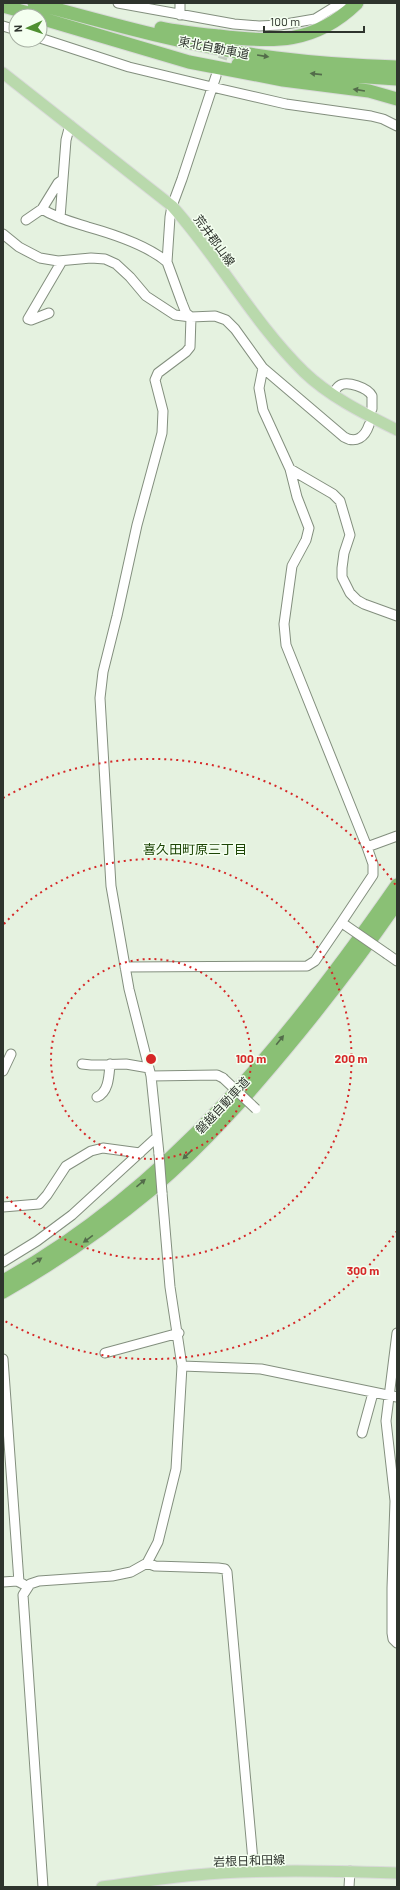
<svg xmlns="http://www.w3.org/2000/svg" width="400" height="1890" viewBox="0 0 400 1890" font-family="Barlow,'Noto Sans JP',sans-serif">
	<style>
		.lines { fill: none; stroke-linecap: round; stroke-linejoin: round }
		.minor-tunnel { stroke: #c0ccbc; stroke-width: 9; stroke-dasharray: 9 4.5; stroke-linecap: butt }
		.minor-casing { stroke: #838f7e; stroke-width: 11 }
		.major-casing { stroke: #d9dad9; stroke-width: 13 }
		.highway-casing { stroke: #d9dad9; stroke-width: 15 }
		.minor { stroke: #fff; stroke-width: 9 }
		.major { stroke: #b9d9ac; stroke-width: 11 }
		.highway { stroke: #8ac075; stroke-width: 13 }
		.minor-bridge-casing { stroke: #838f7e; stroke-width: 11; stroke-linecap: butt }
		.minor-bridge { stroke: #fff; stroke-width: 9 }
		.oneway { fill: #536c4a }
		.ring { fill: none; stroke: #d62828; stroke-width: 2; stroke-dasharray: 2 4 }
		.labels { text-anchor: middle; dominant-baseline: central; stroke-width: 3; stroke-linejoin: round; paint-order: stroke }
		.street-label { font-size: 12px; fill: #2e342d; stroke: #f4fff0 }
		.neighbourhood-label { font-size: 13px; fill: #1c4405; stroke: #f4fff0 }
		.centre { fill: #d62828; stroke: #f4fff0; stroke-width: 2 }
		.ring-label { font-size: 12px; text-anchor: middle; font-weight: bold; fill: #d62828; stroke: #f4fff0; stroke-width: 3; stroke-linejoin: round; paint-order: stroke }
	</style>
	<rect width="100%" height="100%" fill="#e5f2e0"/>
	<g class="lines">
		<path class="minor-tunnel" d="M 218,72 L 227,45"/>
		<g class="minor-casing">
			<path id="minor" d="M 118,3 L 234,24 L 259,26 L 280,25 L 315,19 L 341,3
				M 180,15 L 180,3
				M 3,26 L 16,30
				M 40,38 L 129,67 L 212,87 L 286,104 L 371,116 L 383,119 L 397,126
				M 42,209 C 56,218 72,222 88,227 C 113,234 147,245 167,262
				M 60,218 L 66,140 L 70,125
				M 26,220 L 42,209 L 58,183 L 62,180
				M 3,234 L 19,247 L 40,258 L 58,261 L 91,258 L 105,259 L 116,264 L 130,277 L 146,296 L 175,315 L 191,317 L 215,316 L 226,320 L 235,329 L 263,368 L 344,437 C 356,444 365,437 369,425
				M 49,313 L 31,320 L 28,319 L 62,261
				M 263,368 L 259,388 L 263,410 L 290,469 L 297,497 L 309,528 L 306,540 L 292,566 L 284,624 L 286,645 L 367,847 L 373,864 L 373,875 L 341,923 L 345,925
				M 333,394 C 335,391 337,387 339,386 C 347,380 368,388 372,396 L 372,409
				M 290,469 L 333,494 L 340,501 L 350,535 L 344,553 L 342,568 L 342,577 L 350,593 L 357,600 L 364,604 L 397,616
				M 367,847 L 397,836
				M 387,954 L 397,961
				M 125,967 L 307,966 L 315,961 L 341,923
				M 82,1064 L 91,1065 L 126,1064 L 149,1068
				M 3,1071 L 11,1054
				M 151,1076 L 217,1075 L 223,1078
				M 97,1097 C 109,1092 109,1075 110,1064
				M 159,1154 L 151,1076 L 129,989 L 111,886 L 100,698 L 103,672 L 117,616 L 137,525 L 162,433 L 163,411 L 155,380 L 158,373 L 186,352 L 190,347 L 191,317 L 186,313 L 182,303 L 167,262 L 170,217 L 172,206 L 182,179 L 216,76
				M 3,1207 L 39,1204 L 47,1195 L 66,1166 L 91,1151 L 103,1148 L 140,1153
				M 3,1262 L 37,1241 L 72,1215 L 157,1137
				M 397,1333 L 386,1421 L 395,1501 L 392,1588 L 392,1633 L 393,1639 L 397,1643
				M 105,1353 L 179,1333
				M 3,1359 L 19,1582
				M 182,1366 L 261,1369 L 397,1397
				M 362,1433 L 373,1393
				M 147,1563 L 155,1566 L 218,1568 L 225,1569 L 227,1572 L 254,1872
				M 3,1582 L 17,1581 L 23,1584
				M 43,1887 L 23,1595 L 30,1584 L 39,1581 L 112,1576 L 131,1572 L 147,1563 L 158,1542 L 176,1469 L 182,1366 L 170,1287 L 162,1193
				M 349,1887 L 350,1871"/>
		</g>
		<g class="major-casing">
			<path id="major" d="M 3,73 L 172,206 C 219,258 253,322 304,372 C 330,397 365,414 397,430
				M 102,1887 C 133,1883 164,1878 196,1875 C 262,1869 330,1871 397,1873"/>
		</g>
		<g class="highway-casing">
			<path id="highway" d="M 34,3 C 114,25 194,47 276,58 C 316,63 357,66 397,67
				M 3,6 L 39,16
				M 40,18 L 189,62 L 283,80 L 369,91 L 397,99
				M 161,28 C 180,32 200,34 219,36 C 273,43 315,44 357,3
				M 238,64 L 323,74 L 397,79
				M 3,1281 C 168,1190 291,1038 397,885
				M 3,1292 C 56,1262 105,1228 152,1189 C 206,1143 254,1088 299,1033 C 333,991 366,948 397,903"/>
		</g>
		<use href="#minor" class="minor"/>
		<use href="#major" class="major"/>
		<use href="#highway" class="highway"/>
		<g class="minor-bridge-casing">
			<path id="minor-bridge" d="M 345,925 L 387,954
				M 223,1078 L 256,1109
				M 159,1154 L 162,1193"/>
		</g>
		<use href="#minor-bridge" class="minor-bridge"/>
	</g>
	<defs><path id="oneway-solid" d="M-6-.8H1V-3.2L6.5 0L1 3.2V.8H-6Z"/></defs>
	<g class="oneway">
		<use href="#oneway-solid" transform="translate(263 56) rotate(9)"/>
		<use href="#oneway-solid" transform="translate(316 74) rotate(-174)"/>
		<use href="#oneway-solid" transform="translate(359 90) rotate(-171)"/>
		<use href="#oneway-solid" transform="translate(280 1040) rotate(-51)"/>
		<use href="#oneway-solid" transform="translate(187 1155) rotate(136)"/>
		<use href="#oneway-solid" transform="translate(141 1183) rotate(-40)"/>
		<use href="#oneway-solid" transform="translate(88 1239) rotate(144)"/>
		<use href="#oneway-solid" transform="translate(37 1261) rotate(-33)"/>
	</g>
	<g class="ring">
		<circle cx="151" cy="1059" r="100"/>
		<path d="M4 924A200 200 0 1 1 4 1194"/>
		<path d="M397 1231A300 300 0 0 1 3 1320M3 798A300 300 0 0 1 397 887"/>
	</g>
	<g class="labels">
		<g class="street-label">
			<text transform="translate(214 47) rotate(11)">東北自動車道</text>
			<text transform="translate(215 240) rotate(54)">荒井郡山線</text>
			<text transform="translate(222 1105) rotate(-47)">磐越自動車道</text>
			<text transform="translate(249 1860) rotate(-2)">岩根日和田線</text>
		</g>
		<g class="neighbourhood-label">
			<text x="195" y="849">喜久田町原三丁目</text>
		</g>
	</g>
	<circle cx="151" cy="1059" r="6" class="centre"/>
	<g class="ring-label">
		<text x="251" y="1063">100 m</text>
		<text x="351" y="1063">200 m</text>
		<text x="363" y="1275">300 m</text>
	</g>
	<rect width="400" height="1890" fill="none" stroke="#2e342d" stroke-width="8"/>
	<g transform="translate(28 28) rotate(267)"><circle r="19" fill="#f4fff0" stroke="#a5aea2"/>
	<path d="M0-3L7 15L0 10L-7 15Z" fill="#509032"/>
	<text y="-6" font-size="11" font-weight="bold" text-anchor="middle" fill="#2e342d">N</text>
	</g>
	<path d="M264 26v6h100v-6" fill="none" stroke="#2e342d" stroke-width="2"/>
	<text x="270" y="26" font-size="12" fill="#2e342d" stroke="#f4fff0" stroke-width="3" paint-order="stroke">100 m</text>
</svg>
